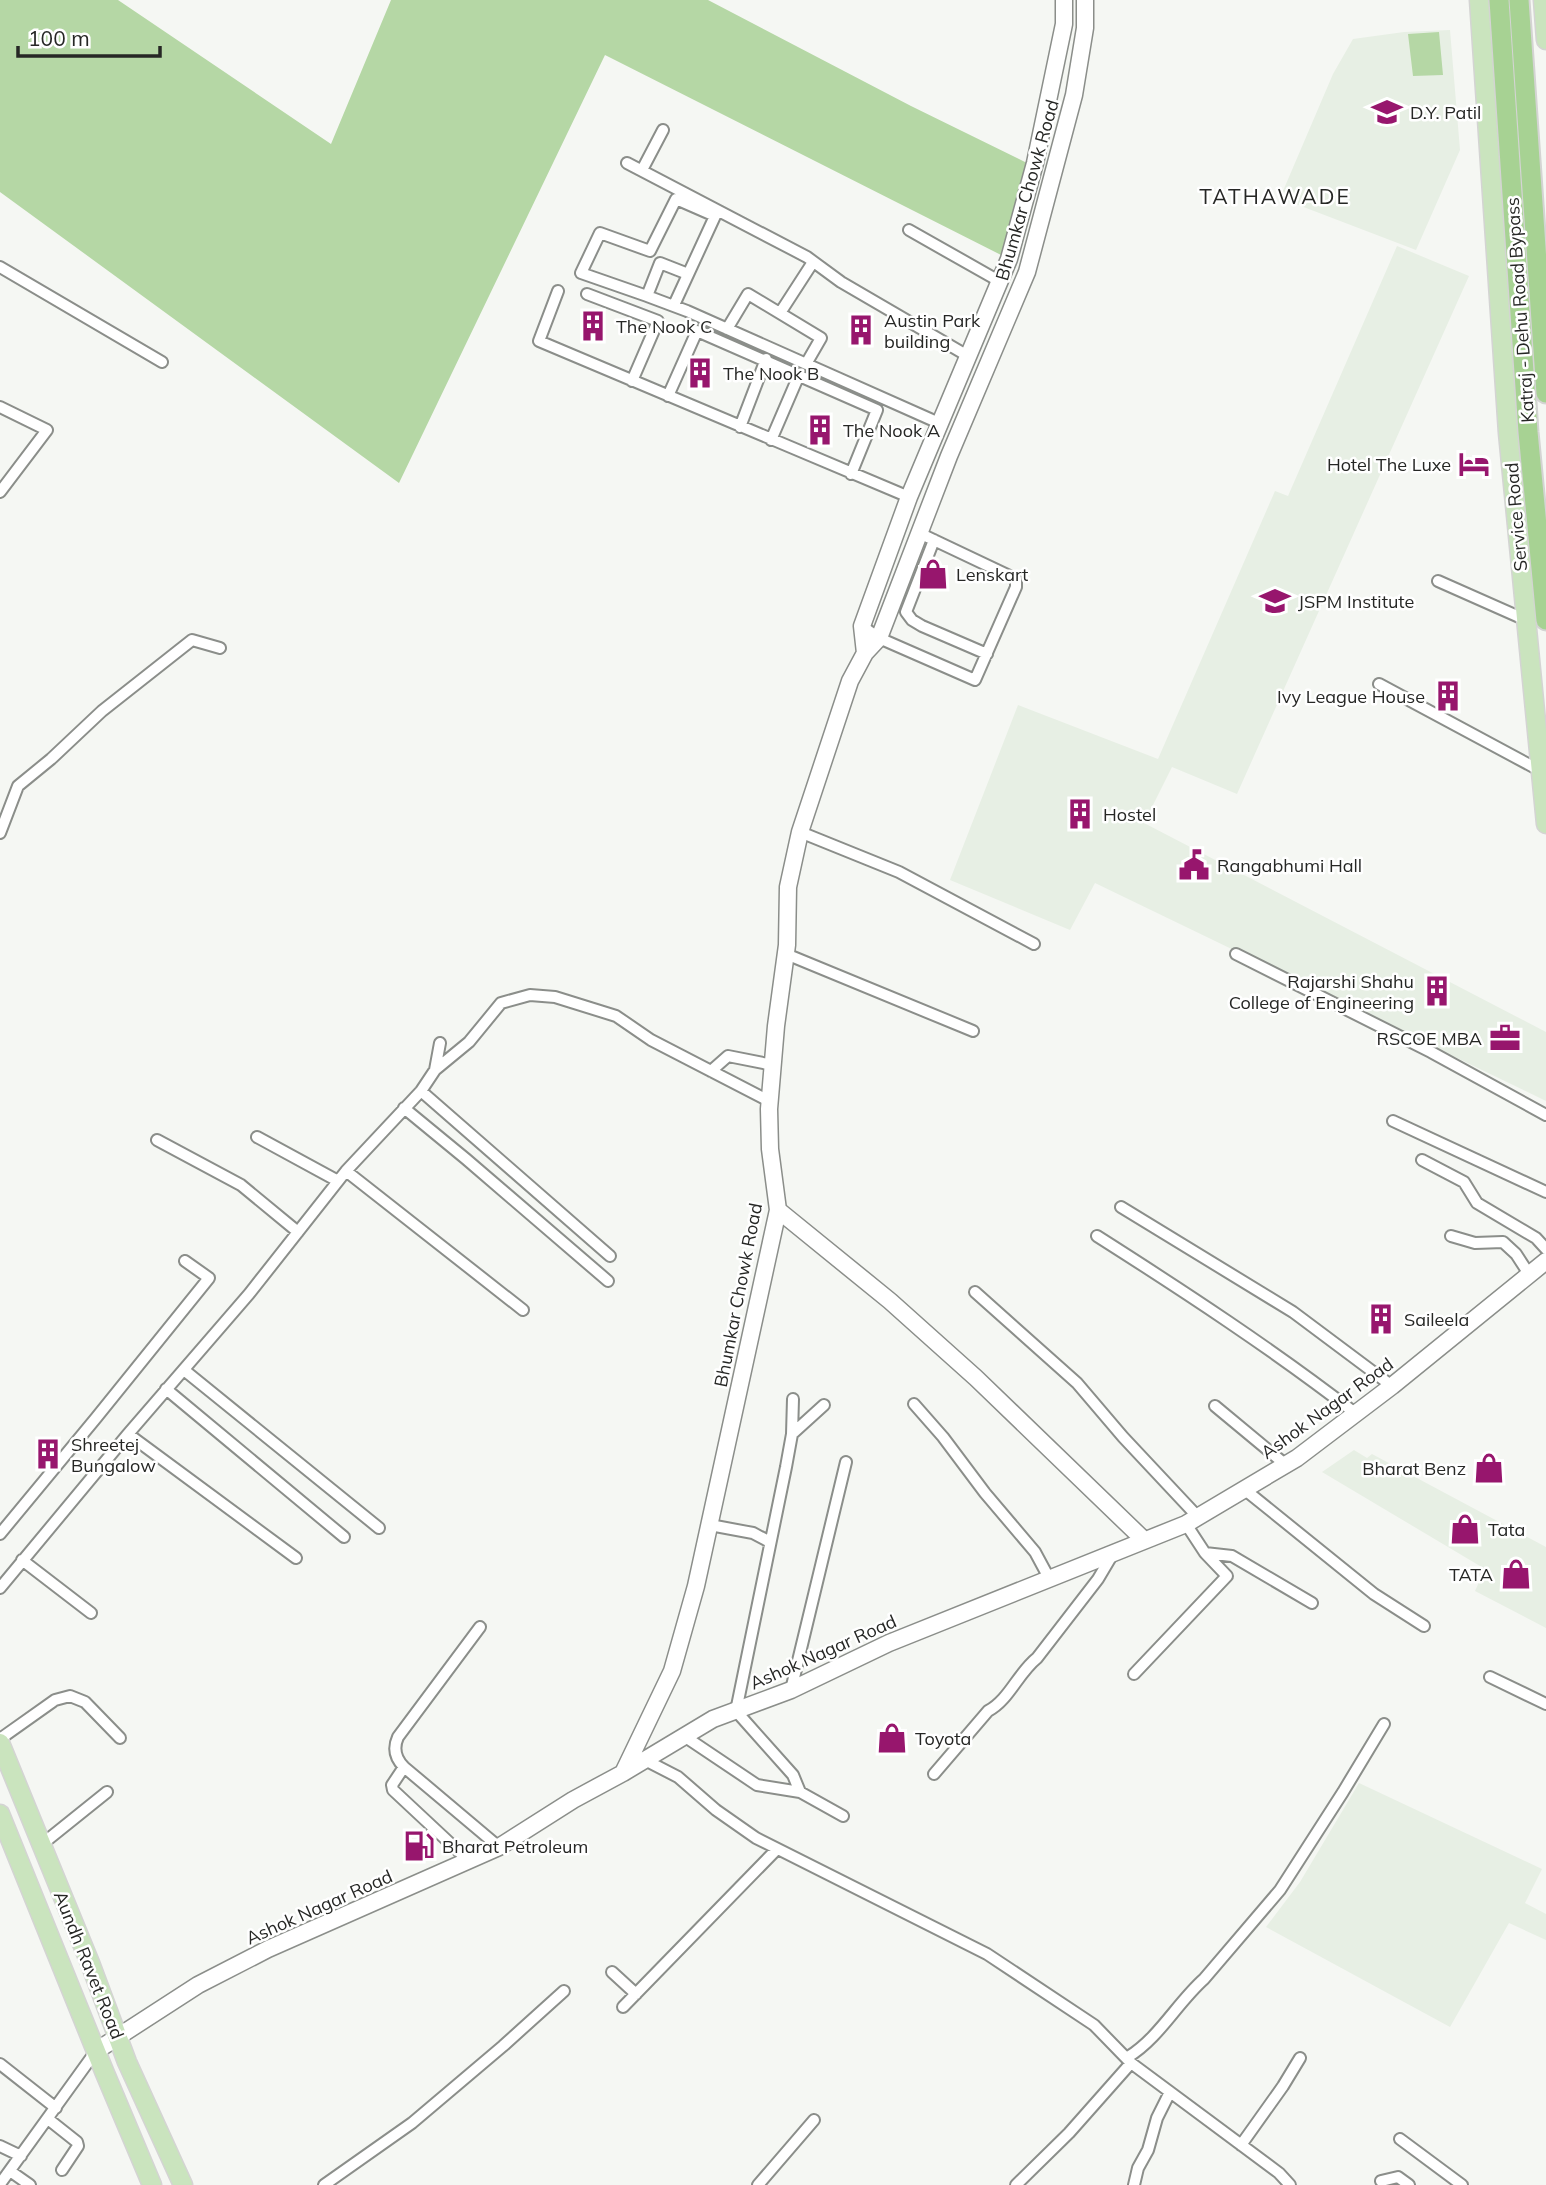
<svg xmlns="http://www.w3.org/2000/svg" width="1546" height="2185" viewBox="0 0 1546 2185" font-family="Mulish,sans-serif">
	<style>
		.built { fill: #e7efe4 }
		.green { fill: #b5d7a5 }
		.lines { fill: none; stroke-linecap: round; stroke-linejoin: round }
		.street-casing { stroke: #8b8e8a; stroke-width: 14 }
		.secondary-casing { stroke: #8b8e8a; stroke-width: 19 }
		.primary-casing { stroke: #d4d4d3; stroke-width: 21 }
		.highway-casing { stroke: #d4d4d3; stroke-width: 23 }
		.street { stroke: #fff; stroke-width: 10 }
		.secondary { stroke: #fff; stroke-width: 16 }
		.primary { stroke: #cae4be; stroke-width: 18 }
		.highway { stroke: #a7d293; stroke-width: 19 }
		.labels { text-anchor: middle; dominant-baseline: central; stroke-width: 5; stroke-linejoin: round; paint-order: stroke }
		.poi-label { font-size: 18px; fill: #262725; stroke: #fff; text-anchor: start }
		.street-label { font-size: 18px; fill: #262725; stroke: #fff }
		.quarter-label { font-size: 21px; letter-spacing: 2px; fill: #262725; stroke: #fff }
	</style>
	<rect width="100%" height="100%" fill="#f5f7f3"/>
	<path class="built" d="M 1450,30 L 1460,150 L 1416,250 L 1280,198 L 1333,74 L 1353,39 L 1404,32 Z
		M 1397,246 L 1469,276 L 1237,794 L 1172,767 L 1144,823 L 1546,1032 L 1546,1101 L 1095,883 L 1070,930 L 950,880 L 1018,705 L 1158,759 L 1275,491 L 1288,496 Z
		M 1354,1450 L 1367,1458 L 1372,1454 L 1546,1547 L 1546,1628 L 1475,1591 L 1485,1569 L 1322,1472 Z
		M 1359,1783 L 1542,1869 L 1525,1903 L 1546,1914 L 1546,1940 L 1509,1923 L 1450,2027 L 1266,1927 L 1300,1882 Z"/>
	<path class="green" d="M 0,0 L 118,0 L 331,144 L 391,0 L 708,0 L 911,106 L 1029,164 L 1009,259 L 605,55 L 399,483 L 0,192 Z
		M 1439,32 L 1443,75 L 1413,76 L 1408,34 Z"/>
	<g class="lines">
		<g class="street-casing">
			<path id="street" d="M 627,163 L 807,257 L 841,282 L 968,356
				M 642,170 L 663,130
				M 909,230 L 999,281
				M 0,267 L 162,362
				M 558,291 L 539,341 L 909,497
				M 587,294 L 658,321 L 632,381
				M 647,296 L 687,311 L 939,423
				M 674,305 L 715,216 L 676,199 L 650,251 L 600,233 L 581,273 L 647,296 L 660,263 L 688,274
				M 780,313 L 813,262
				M 727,329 L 748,294 L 821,338 L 806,364
				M 668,396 L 697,331 L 877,410 L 851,474
				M 0,407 L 47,430 L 0,492
				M 740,427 L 766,359
				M 771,440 L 799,375
				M 934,540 L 906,612 L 912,620 L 922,626 L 987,654
				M 1438,581 L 1526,620
				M 862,626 L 879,638 L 975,680 L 1016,587 L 1016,579 L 919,533
				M 1379,684 L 1541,771
				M 800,832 L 899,872 L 1034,944
				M 0,833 L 18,786 L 51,759 L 102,711 L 192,640 L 220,648
				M 786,954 L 973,1031
				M 1236,954 L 1431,1052 L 1546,1115
				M 435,1070 L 469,1042 L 501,1003 L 530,995 L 555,997 L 616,1016 L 651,1040 L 769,1101
				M 711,1071 L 728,1056 L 773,1065
				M 421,1091 L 610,1256
				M 404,1108 L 466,1159 L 608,1281
				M 1393,1121 L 1546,1192
				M 257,1137 L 338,1181
				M 157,1140 L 241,1185 L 298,1232
				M 1422,1160 L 1464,1182 L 1477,1203 L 1536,1238 L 1546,1249
				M 346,1171 L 523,1310
				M 1121,1207 L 1293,1312 L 1392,1386
				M 1097,1236 C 1185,1292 1272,1349 1355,1413
				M 1451,1236 L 1475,1243 L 1503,1242 L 1516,1254 L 1529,1274
				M 975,1292 L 1077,1383 L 1123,1437 L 1198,1517
				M 184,1370 L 379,1528
				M 166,1389 L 344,1537
				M 793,1399 L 792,1434 L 786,1467 L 736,1711 L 793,1775 L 800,1792 L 843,1816
				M 914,1404 L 943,1437 L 985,1493 L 1035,1552 L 1049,1578
				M 1215,1406 L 1286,1465
				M 128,1434 L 296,1558
				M 792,1434 L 824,1405
				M 1244,1489 L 1374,1594 L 1424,1626
				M 1186,1524 L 1205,1553 L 1232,1556 L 1312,1603
				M 710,1525 L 753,1533 L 770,1542
				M 0,1534 L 96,1418 L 209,1278 L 185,1261
				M 22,1560 L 91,1613
				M 0,1588 L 128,1434 L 249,1294 L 346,1171 L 421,1091 L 435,1070 L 440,1043
				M 480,1627 L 398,1737 C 393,1748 395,1758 404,1767 L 499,1847
				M 1134,1674 L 1227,1576 L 1205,1553
				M 1490,1677 L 1546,1704
				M 791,1690 L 846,1462
				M 684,1736 L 757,1785 L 800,1792
				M 0,1739 L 55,1700 L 70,1696 L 85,1702 L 120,1738
				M 645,1760 L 678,1777 L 716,1810 L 756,1838 L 987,1954 L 1094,2025 L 1131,2063 L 1279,2173 L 1290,2185
				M 404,1767 L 392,1785 L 393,1790 L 469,1861
				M 934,1774 L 988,1711 C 1009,1700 1018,1673 1037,1658 L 1098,1579 L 1114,1552
				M 41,1845 L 107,1792
				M 612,1972 L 636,1994
				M 623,2007 L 777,1849
				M 1128,2057 C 1159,2038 1177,2003 1204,1979 L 1280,1890 L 1343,1792 L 1384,1724
				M 0,2064 L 56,2108
				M 48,2119 L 77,2142 L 78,2146 L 62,2170
				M 1400,2139 L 1462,2185
				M 1241,2145 L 1283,2086 L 1300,2058
				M 0,2146 L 21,2156
				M 10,2171 L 30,2185
				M 1381,2181 L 1398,2177 L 1409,2185
				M 0,2184 L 96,2051
				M 324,2185 L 412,2123 L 503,2046 L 564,1991
				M 758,2185 L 814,2120
				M 1016,2185 L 1069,2133 L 1131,2063
				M 1134,2185 L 1138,2168 L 1148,2150 L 1157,2118 L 1170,2092"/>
		</g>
		<g class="secondary-casing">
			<path id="secondary" d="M 865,653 L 862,626 L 909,497 L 1009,259 L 1035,163 L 1064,24 L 1064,0
				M 778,1210 L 890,1301 L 976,1378 L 1144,1540
				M 623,1773 L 672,1671 L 696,1586 L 778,1210 L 770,1149 L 769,1109 L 776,1026 L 787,945 L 788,887 L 800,832 L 850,681 L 865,653 L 879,638 L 949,456 L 1027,272 L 1074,95 L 1085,28 L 1085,0
				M 96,2051 L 198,1985 L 268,1949 L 499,1847 L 573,1800 L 623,1773 L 713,1719 L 791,1690 L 889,1643 L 1186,1524 L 1297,1458 L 1392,1386 L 1546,1261"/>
		</g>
		<g class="primary-casing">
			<path id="primary" d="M 1479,0 L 1508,433 L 1546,824
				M 1543,0 L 1546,40
				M 0,1743 L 90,1963 L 127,2062 L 183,2185
				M 0,1814 L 104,2071 L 152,2185"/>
		</g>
		<g class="highway-casing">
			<path id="highway" d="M 1499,0 L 1528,432 L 1546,620
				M 1519,0 L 1546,393"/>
		</g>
		<use href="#street" class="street"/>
		<use href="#secondary" class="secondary"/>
		<use href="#primary" class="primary"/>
		<use href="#highway" class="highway"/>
	</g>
	<defs>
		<g id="university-bare" transform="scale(2.415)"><path d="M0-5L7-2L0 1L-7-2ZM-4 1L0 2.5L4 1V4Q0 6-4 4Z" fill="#97166d" stroke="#fff" stroke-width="2.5" paint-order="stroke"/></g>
		<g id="building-bare" transform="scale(2.415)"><path d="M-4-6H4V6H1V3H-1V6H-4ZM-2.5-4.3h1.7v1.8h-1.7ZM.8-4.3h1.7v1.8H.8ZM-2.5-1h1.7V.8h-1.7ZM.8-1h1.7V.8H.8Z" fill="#97166d" stroke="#fff" stroke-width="2.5" paint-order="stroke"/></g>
		<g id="hotel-bare" transform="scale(2.415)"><path d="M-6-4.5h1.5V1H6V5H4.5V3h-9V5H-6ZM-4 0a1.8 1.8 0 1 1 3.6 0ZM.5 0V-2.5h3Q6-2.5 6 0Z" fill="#97166d" stroke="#fff" stroke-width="2.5" paint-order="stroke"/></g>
		<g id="shop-bare" transform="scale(2.415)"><path d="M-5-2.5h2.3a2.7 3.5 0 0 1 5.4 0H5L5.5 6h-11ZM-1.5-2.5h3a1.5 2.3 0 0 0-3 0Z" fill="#97166d" stroke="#fff" stroke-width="2.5" paint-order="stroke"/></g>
		<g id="civic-bare" transform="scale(2.415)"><path d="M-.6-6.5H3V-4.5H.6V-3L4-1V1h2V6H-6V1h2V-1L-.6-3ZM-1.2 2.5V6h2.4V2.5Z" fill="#97166d" stroke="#fff" stroke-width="2.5" paint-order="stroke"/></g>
		<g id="office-bare" transform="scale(2.415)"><path d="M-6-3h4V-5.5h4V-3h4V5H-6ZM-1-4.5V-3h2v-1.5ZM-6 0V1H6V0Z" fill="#97166d" stroke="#fff" stroke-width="2.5" paint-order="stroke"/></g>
		<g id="fuel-bare" transform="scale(2.415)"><path d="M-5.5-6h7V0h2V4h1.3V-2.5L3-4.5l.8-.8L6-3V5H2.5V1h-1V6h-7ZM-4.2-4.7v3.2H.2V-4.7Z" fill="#97166d" stroke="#fff" stroke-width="2.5" paint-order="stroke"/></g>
	</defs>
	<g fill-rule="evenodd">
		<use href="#university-bare" x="1387" y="112"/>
		<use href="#building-bare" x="593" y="326"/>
		<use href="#building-bare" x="861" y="330"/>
		<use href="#building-bare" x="700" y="373"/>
		<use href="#building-bare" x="820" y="430"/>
		<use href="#hotel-bare" x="1474" y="464"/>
		<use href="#shop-bare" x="933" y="574"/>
		<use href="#university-bare" x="1275" y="601"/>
		<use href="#building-bare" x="1448" y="696"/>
		<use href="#building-bare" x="1080" y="814"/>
		<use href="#civic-bare" x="1194" y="865"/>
		<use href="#building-bare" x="1437" y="991"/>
		<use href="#office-bare" x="1505" y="1038"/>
		<use href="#building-bare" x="1381" y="1319"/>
		<use href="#building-bare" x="48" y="1454"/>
		<use href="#shop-bare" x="1489" y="1468"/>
		<use href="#shop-bare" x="1465" y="1529"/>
		<use href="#shop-bare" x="1516" y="1574"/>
		<use href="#shop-bare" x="892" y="1738"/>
		<use href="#fuel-bare" x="419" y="1846"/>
	</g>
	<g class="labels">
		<g class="poi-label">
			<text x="1410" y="112">D.Y. Patil</text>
			<text x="884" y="320">Austin Park<tspan x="884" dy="21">building</tspan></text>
			<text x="616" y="326">The Nook C</text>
			<text x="723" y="373">The Nook B</text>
			<text x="843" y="430">The Nook A</text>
			<text x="1451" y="464" text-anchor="end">Hotel The Luxe</text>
			<text x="956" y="574">Lenskart</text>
			<text x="1298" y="601">JSPM Institute</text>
			<text x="1425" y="696" text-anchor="end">Ivy League House</text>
			<text x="1103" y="814">Hostel</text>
			<text x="1217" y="865">Rangabhumi Hall</text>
			<text x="1414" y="981" text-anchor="end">Rajarshi Shahu<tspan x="1414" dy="21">College of Engineering</tspan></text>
			<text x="1482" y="1038" text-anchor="end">RSCOE MBA</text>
			<text x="1404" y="1319">Saileela</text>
			<text x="71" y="1444">Shreetej<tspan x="71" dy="21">Bungalow</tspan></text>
			<text x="1466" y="1468" text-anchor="end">Bharat Benz</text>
			<text x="1488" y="1529">Tata</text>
			<text x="1493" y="1574" text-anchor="end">TATA</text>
			<text x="915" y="1738">Toyota</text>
			<text x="442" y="1846">Bharat Petroleum</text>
		</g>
		<g class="street-label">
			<text transform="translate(1027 190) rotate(-74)">Bhumkar Chowk Road</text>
			<text transform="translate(1520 310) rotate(-94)">Katraj - Dehu Road Bypass</text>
			<text transform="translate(1516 517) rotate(-95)">Service Road</text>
			<text transform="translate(738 1295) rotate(-79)">Bhumkar Chowk Road</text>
			<text transform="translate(1327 1408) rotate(-36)">Ashok Nagar Road</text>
			<text transform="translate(823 1652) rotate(-24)">Ashok Nagar Road</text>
			<text transform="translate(319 1907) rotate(-24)">Ashok Nagar Road</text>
			<text transform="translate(89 1965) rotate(68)">Aundh Ravet Road</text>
		</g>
		<g class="quarter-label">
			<text x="1275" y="196">TATHAWADE</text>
		</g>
	</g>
	<path d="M18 46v10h142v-10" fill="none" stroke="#262725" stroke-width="3.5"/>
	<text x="28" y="46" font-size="21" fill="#262725" stroke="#ffffff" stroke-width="5" paint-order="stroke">100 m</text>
</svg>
